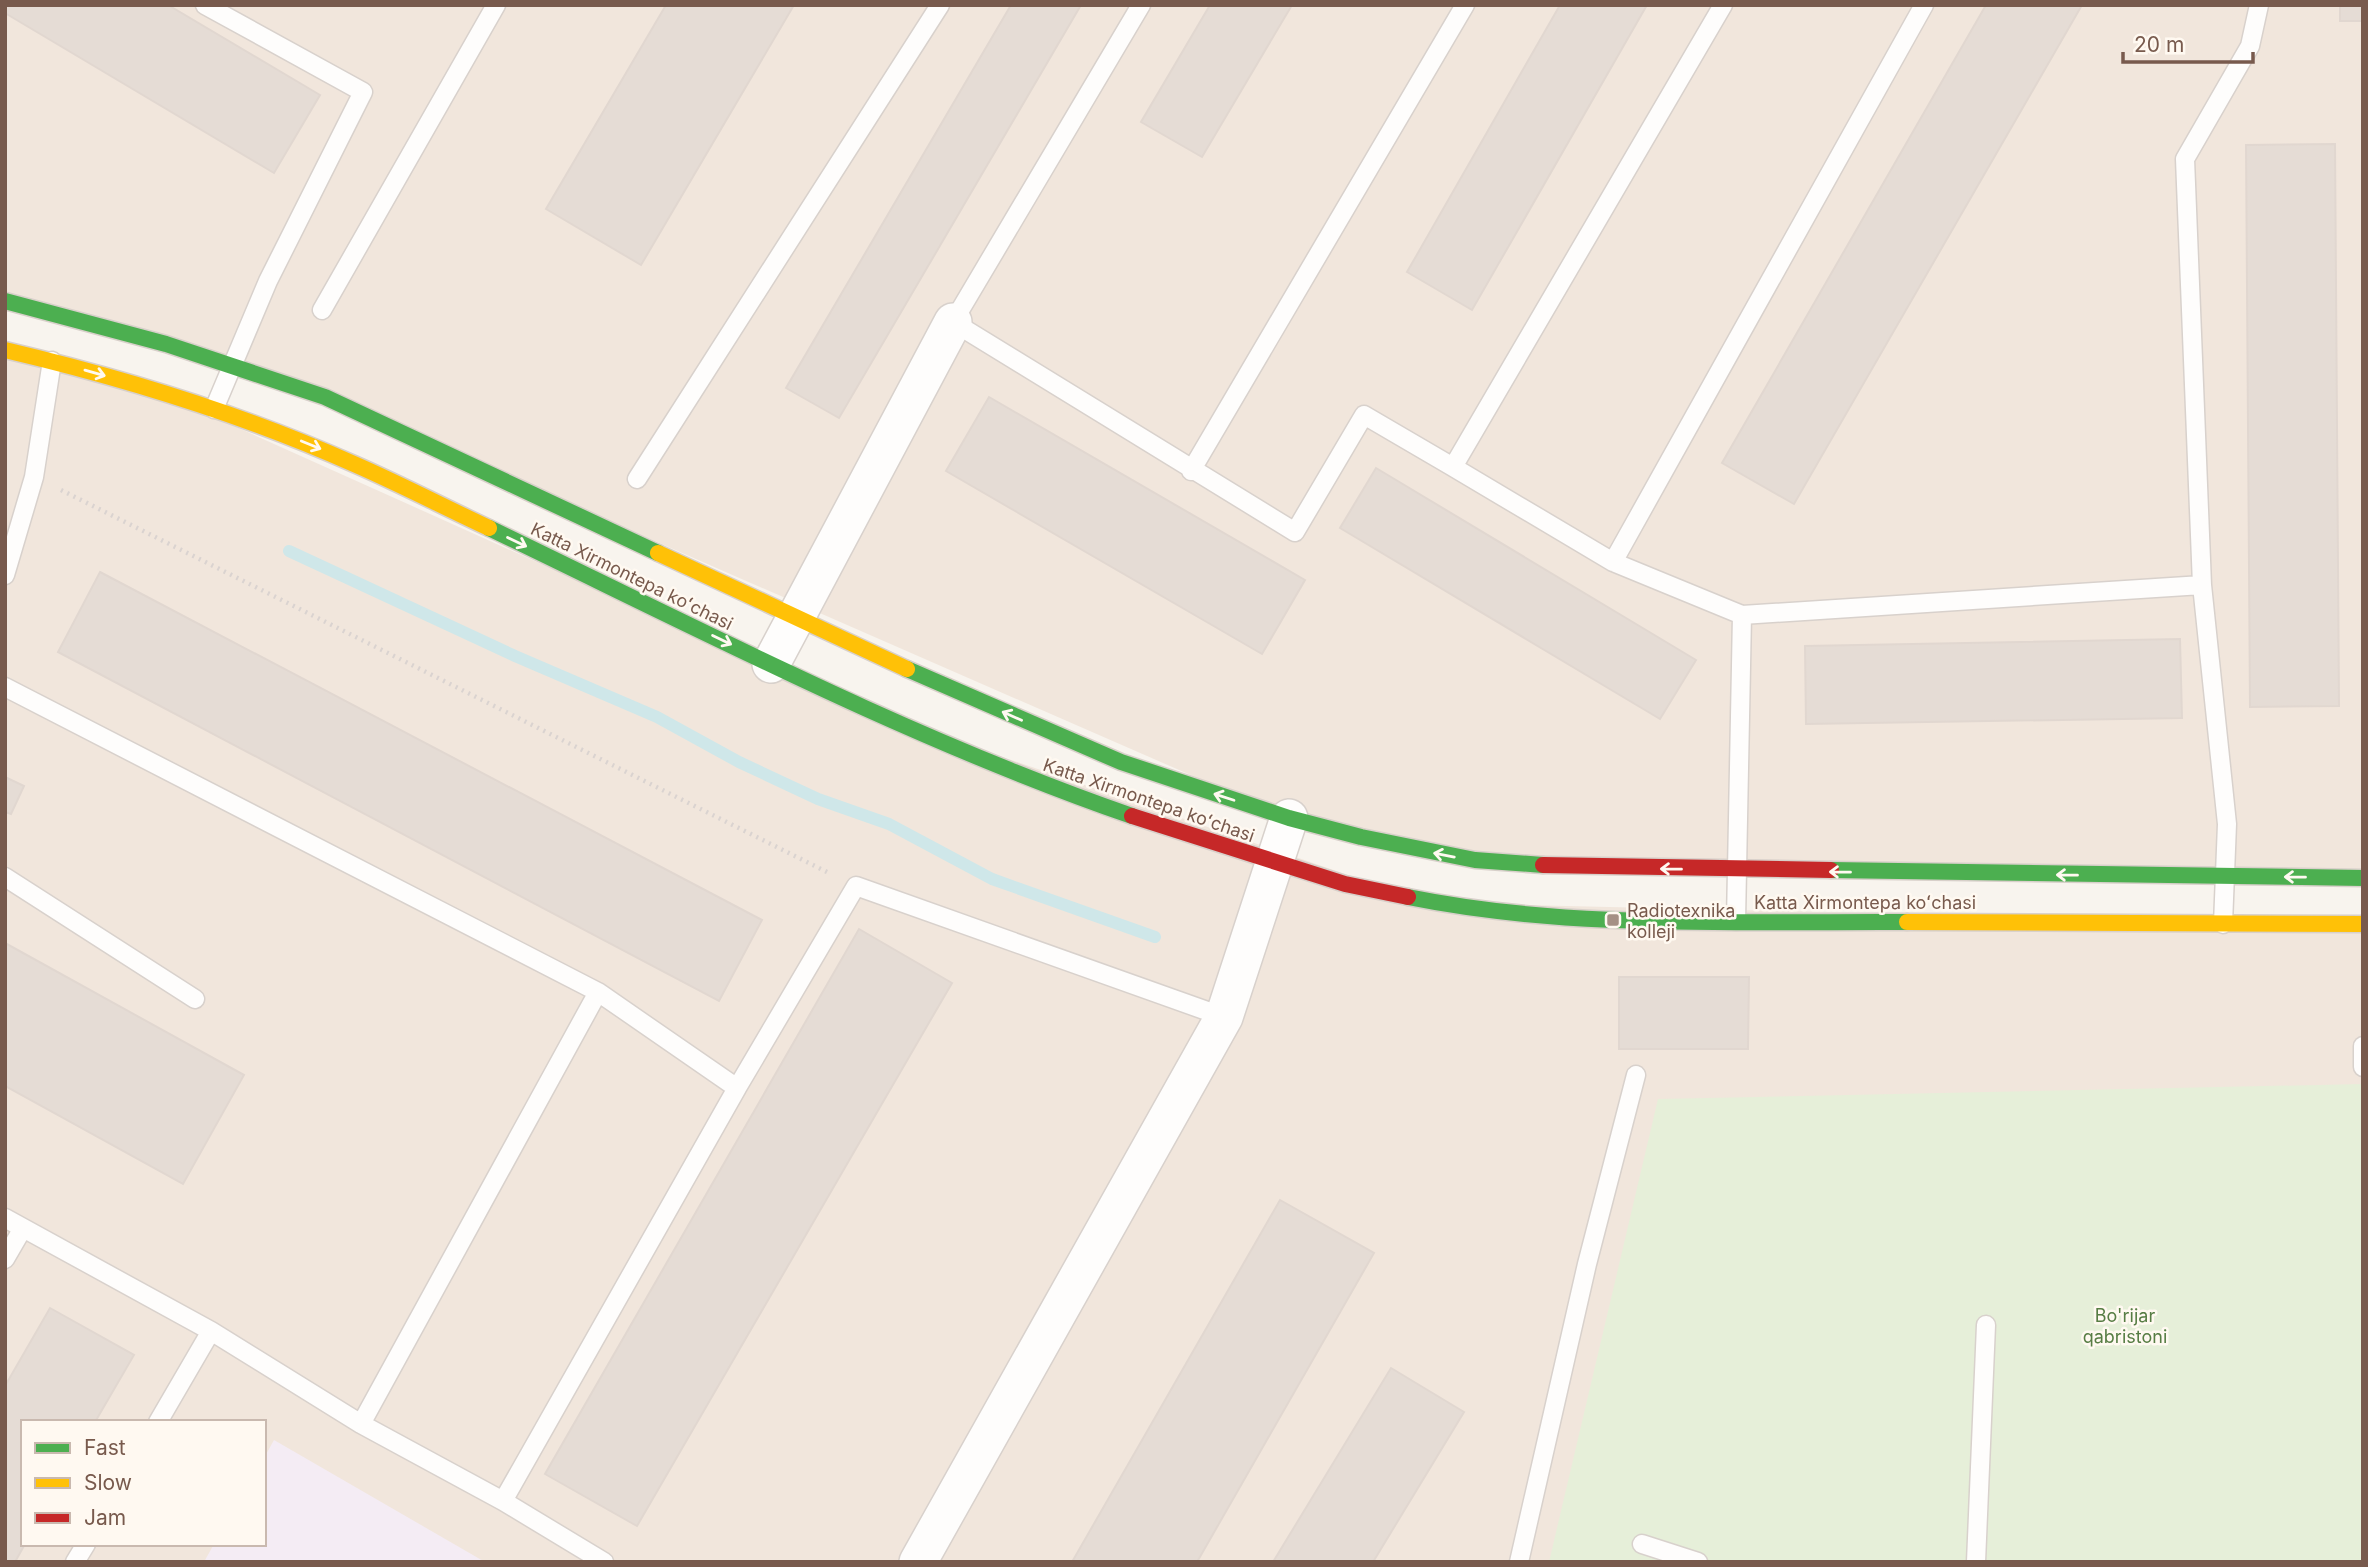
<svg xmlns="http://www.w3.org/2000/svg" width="2368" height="1567" viewBox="0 0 2368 1567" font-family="Inter,sans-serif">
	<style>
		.residential { fill: #f1e6dc; fill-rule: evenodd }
		.education { fill: #f4ecf4 }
		.green { fill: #e6efd9 }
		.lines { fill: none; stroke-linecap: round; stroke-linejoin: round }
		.stream { stroke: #cfe7e9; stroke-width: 12 }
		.building { fill: #e5dcd5; stroke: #e1d7d0; stroke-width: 2 }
		.lane-casing { stroke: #d8d1cc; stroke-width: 21 }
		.street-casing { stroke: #d8d1cc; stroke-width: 40 }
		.fast-casing { stroke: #d8d0ca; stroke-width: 19 }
		.slow-casing { stroke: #d8d0ca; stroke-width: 19 }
		.jam-casing { stroke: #d8d0ca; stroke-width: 19 }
		.path { stroke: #dad3d0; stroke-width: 4.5; stroke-dasharray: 2 5; stroke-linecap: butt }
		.lane { stroke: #fefdfc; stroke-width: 18 }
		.street { stroke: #fefdfc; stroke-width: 37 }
		.fast { stroke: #4caf50; stroke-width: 16 }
		.slow { stroke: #ffc107; stroke-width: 16 }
		.jam { stroke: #c62828; stroke-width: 16 }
		.oneway { stroke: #fff9f1 }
		.poi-dot { fill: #a59085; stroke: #fff9f1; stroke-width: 2.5 }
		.labels { text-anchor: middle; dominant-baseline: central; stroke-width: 5; stroke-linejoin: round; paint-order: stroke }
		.street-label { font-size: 18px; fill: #785a4d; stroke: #fff9f1 }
		.poi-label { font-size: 18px; fill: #785a4d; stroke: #fff9f1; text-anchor: start }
		.park-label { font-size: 18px; fill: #577d44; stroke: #fff9f1 }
	</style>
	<rect width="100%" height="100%" fill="#f8f4ee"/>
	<path class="residential" d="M 5,5 L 2363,5 L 2363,878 L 1520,865 L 1289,818 L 325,397 L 5,301 Z
		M 5,350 L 154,390 L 871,712 L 1430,903 L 2363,924 L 2363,1562 L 5,1562 ZM 23,1422 L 264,1422 L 264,1544 L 23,1544 Z"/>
	<path class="education" d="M 274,1440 L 485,1562 L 204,1562 L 214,1544 L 264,1544 L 264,1458 Z"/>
	<path class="green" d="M 2363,1084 L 2363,1562 L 1549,1562 L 1658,1099 Z"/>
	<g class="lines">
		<path class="stream" d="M 289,551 L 515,656 L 657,717 L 739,762 L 818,799 L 889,824 L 992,879 L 1155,937"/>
	</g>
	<path class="building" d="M 5,5 L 168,5 L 320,95 L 274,173 L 5,13 Z
		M 666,5 L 794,5 L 641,265 L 546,209 Z
		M 1011,5 L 1081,5 L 839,418 L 786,388 Z
		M 1210,5 L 1292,5 L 1202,157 L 1141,122 Z
		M 1560,5 L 1647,5 L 1472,310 L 1407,272 Z
		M 1986,5 L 2082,5 L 1794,504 L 1722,463 Z
		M 2340,5 L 2363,5 L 2363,21 L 2340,21 Z
		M 2335,144 L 2339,706 L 2250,707 L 2246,145 Z
		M 989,397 L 1305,580 L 1262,654 L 946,471 Z
		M 1376,468 L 1696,660 L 1660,719 L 1340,528 Z
		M 100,572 L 762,920 L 719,1001 L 58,652 Z
		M 2180,639 L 2182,718 L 1806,724 L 1805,646 Z
		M 5,777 L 24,786 L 11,814 L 5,812 Z
		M 859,929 L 952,983 L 637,1526 L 545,1474 Z
		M 5,943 L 244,1075 L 183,1184 L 5,1086 Z
		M 1619,977 L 1749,977 L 1748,1049 L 1619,1049 Z
		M 1280,1200 L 1374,1253 L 1197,1562 L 1072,1562 Z
		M 50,1308 L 134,1355 L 95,1422 L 23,1422 L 25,1544 L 15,1562 L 5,1562 L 5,1386 Z
		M 1391,1368 L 1464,1412 L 1373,1562 L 1273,1562 Z"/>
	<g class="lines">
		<g class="lane-casing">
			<path id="lane" d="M 205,5 L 363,92 L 268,281 L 214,409
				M 1141,5 L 953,322 L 1295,532 L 1364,415 L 1453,467
				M 1723,5 L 1453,467 L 1613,562 L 1742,615 L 1736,921
				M 322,310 L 496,5
				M 1191,471 L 1465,5
				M 637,479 L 940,5
				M 1613,562 L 1924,5
				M 5,575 L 34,477 L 52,361
				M 1742,615 L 2202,585
				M 5,687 L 598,992 L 737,1088 L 856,886 L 1224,1017
				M 5,877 L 195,999
				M 2223,924 L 2227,824 L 2202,585 L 2185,159 L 2250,46 L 2259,5
				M 2363,1046 L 2363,1067
				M 5,1218 L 211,1331 L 361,1424 L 503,1501 L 604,1562
				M 5,1259 L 23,1228
				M 158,1422 L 211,1331
				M 361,1424 L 598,992
				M 503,1501 L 737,1088
				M 1642,1544 L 1698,1562
				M 75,1562 L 86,1544
				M 1519,1562 L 1587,1264 L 1636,1075
				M 1976,1562 L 1986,1325"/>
		</g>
		<g class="street-casing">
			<path id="street" d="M 771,664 L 953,322
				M 918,1562 L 1224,1017 L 1289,818"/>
		</g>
		<g class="fast-casing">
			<path id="fast" d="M 5,301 L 166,344 L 325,397 L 658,553
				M 489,528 C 701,630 910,739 1132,816
				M 907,669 L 1121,762 L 1289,818 L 1361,837 L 1475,860 L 1543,865
				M 1831,870 L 2363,878
				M 1408,897 C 1571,930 1741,921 1907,922"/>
		</g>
		<g class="slow-casing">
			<path id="slow" d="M 5,350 C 124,378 242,414 354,464 C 400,484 444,507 489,528
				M 658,553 L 907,669
				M 1907,922 L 2363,924"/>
		</g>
		<g class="jam-casing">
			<path id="jam" d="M 1132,816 L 1345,884 L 1408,897
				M 1543,865 L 1831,870"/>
		</g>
		<path class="path" d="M 61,490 L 827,872"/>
		<use href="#lane" class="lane"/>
		<use href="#street" class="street"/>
		<use href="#fast" class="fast"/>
		<use href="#slow" class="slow"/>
		<use href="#jam" class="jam"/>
	</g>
	<defs><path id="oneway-shaft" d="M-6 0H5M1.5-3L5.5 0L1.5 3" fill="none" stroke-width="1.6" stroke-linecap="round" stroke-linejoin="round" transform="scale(1.75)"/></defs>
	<g class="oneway">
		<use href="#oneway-shaft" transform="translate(95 373) rotate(16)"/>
		<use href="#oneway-shaft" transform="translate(311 445) rotate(22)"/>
		<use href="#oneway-shaft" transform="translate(517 542) rotate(26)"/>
		<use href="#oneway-shaft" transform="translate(722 640) rotate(26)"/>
		<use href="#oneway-shaft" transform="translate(1012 716) rotate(-156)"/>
		<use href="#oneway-shaft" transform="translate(1224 797) rotate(-162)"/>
		<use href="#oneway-shaft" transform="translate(1444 855) rotate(-169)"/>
		<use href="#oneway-shaft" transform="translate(1671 869) rotate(-179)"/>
		<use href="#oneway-shaft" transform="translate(1840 872) rotate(-179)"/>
		<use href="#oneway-shaft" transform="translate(2067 875) rotate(-179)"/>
		<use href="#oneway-shaft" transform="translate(2295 877) rotate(-179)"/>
	</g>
	<rect class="poi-dot" x="1606" y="913" width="14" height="14" rx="3.5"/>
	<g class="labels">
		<g class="street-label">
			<text transform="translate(632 576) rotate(26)">Katta Xirmontepa koʻchasi</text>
			<text transform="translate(1149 800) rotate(19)">Katta Xirmontepa koʻchasi</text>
			<text x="1865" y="902">Katta Xirmontepa koʻchasi</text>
		</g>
		<g class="poi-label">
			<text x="1627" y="910">Radiotexnika<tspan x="1627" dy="21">kolleji</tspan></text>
		</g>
		<g class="park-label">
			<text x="2125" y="1315">Bo'rijar<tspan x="2125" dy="21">qabristoni</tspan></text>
		</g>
	</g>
	<rect width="2368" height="1567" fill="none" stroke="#785a4d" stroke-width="14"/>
	<rect x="21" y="1420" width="245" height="126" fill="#fff9f1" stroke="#c9b9af" stroke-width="2"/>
	<rect x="35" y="1443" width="35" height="10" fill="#4caf50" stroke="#c9b9af" stroke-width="2"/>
	<text x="84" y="1455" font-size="21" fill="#785a4d">Fast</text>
	<rect x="35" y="1478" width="35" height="10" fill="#ffc107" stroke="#c9b9af" stroke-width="2"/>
	<text x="84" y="1490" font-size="21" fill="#785a4d">Slow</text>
	<rect x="35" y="1513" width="35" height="10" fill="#c62828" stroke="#c9b9af" stroke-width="2"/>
	<text x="84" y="1525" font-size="21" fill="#785a4d">Jam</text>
	<path d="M2123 52v10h130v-10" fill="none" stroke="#785a4d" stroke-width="3.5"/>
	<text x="2134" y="52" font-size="21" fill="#785a4d" stroke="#fff9f1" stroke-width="5" paint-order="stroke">20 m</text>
</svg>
